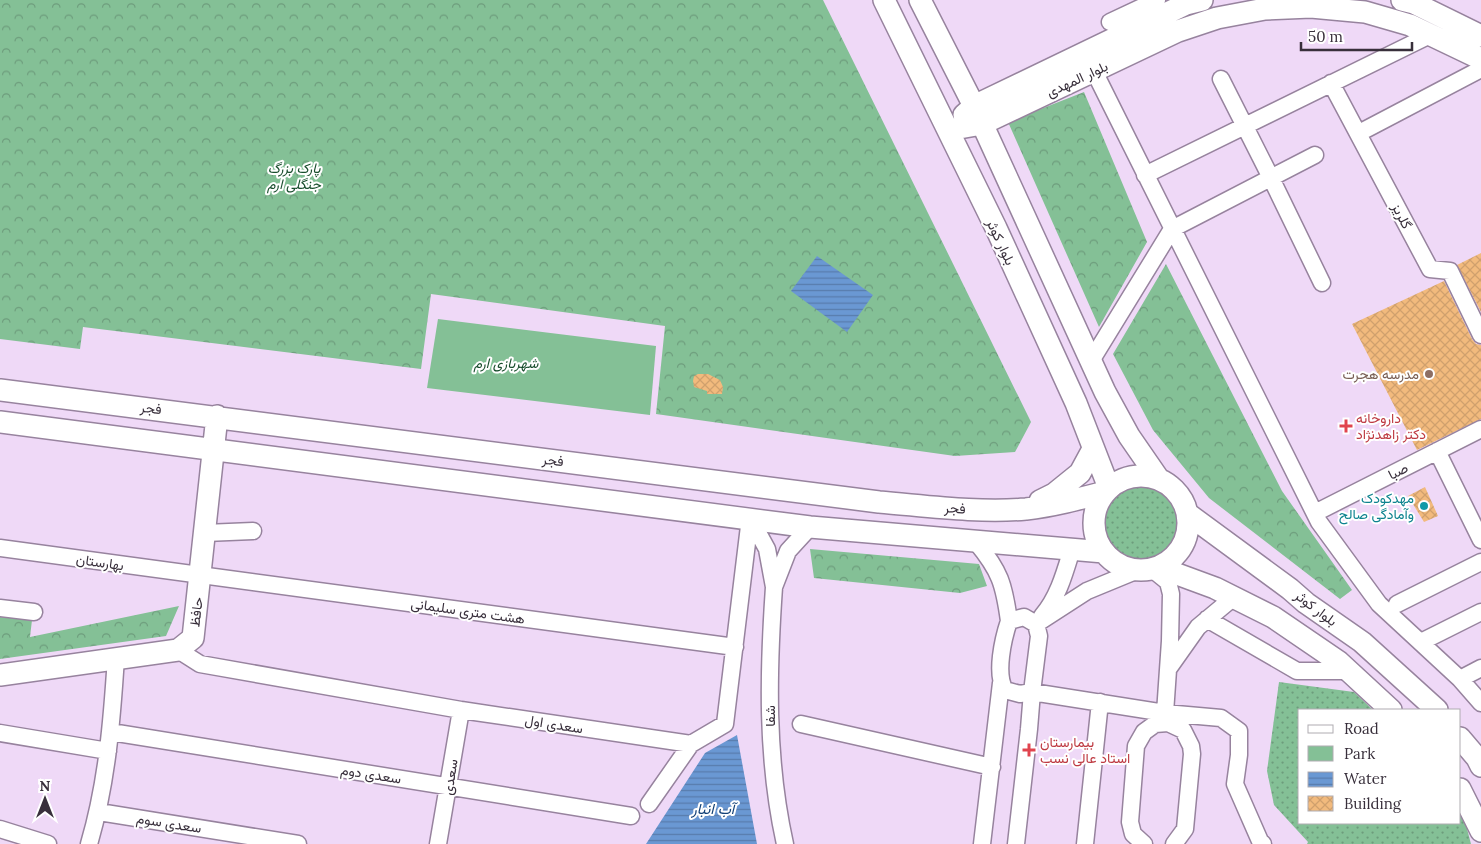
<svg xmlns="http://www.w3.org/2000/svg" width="1481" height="844" viewBox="0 0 1481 844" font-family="Lora,Vazirmatn,serif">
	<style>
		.grass { fill: url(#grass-dots) }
		.forest { fill: url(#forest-crowns) }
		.park { fill: #84c096 }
		.water { fill: url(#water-rules) }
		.building { fill: url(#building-cross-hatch) }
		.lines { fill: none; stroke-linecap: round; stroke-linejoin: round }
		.minor-casing { stroke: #97839e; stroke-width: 19 }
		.major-casing { stroke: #97839e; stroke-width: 24 }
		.minor { stroke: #fff; stroke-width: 16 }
		.major { stroke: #fff; stroke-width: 21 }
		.education-dot { fill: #8d6e63; stroke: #fff; stroke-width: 2 }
		.health-dot { fill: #e0444e; stroke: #fff; stroke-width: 2 }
		.culture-dot { fill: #0f9aa8; stroke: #fff; stroke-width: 2 }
		.labels { text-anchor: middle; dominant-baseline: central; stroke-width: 4; stroke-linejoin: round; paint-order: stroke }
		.street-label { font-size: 14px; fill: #382f3b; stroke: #fff }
		.park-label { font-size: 14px; font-style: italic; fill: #194e2d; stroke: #fff }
		.education-label { font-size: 14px; fill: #785e54; stroke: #fff; text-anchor: end }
		.health-label { font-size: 14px; fill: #be3a42; stroke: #fff; text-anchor: start }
		.culture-label { font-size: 14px; fill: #0d838f; stroke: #fff; text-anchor: end }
		.water-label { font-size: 15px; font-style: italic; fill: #134177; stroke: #fff }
	</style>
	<defs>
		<pattern id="grass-dots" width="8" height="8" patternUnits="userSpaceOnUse" patternTransform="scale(1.25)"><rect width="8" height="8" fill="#84c096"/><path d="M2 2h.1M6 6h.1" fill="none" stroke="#6d9c7c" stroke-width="1.8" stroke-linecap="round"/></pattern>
		<pattern id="forest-crowns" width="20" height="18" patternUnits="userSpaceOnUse" patternTransform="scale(1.25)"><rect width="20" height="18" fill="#84c096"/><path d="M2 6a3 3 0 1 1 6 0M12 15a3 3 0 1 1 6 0" fill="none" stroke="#6d9c7c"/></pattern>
		<pattern id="water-rules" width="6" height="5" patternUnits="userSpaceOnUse" patternTransform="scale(1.25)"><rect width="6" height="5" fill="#6a98d3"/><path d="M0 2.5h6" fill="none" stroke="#587cac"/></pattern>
		<pattern id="building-cross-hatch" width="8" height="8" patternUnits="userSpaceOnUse" patternTransform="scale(1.25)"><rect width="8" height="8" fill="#f2ba7d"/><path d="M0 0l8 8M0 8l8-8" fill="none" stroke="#d0a06d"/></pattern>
	</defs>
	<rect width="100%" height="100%" fill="#efd9f7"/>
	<path class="grass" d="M1104 523a39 39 0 1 1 78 0a39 39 0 1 1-78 0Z
		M 1279,682 L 1354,692 L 1373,710 L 1300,710 L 1300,823 L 1460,823 L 1460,813 L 1465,821 L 1471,844 L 1307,844 L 1308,842 L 1274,805 L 1267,771 Z"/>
	<path class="forest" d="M 0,0 L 823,0 L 1031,422 L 1015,452 L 955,456 L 656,414 L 665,326 L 431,294 L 421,369 L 83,327 L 80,349 L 0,339 Z
		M 1084,92 L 1147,242 L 1099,327 L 1008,122 Z
		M 1166,264 L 1282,491 L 1352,590 L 1340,599 L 1209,498 L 1153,430 L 1113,354 Z
		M 810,549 L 979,564 L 987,586 L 960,593 L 814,578 Z
		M 179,606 L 166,636 L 0,659 L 0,617 L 32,620 L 30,637 Z"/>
	<path class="park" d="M 438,319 L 656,346 L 650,415 L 427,388 Z"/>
	<path class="water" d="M 817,256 L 873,295 L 847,332 L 791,291 Z
		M 737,735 L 757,844 L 646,844 L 705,753 Z"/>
	<path class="building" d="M 1481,253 L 1481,312 L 1457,265 Z
		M 1444,281 L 1472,339 L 1476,344 L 1481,345 L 1481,419 L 1417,450 L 1352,324 Z
		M 698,374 L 708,374 L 720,380 L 723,387 L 722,394 L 707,394 L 707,391 L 694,387 L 693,381 L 694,376 Z
		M 1425,487 L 1438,516 L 1424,522 L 1408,496 Z"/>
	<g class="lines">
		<g class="minor-casing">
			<path id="minor" d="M 1110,22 L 1157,0
				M 1094,71 L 1319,522 L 1379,604 L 1460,679 L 1481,703
				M 1221,79 L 1271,178 L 1322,283
				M 1331,83 L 1430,269 L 1450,271 L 1481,335
				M 1359,133 L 1481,69
				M 1145,175 L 1430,35
				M 1091,361 L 1172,229 L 1315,155
				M 1437,451 L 1481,540
				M 1315,513 L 1481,429
				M 750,518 L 767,549 L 774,587 L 788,551 L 810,527
				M 205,533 L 253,531
				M 976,542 C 1000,571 1004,584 1009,621
				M 0,548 L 735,647
				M 1152,569 L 1168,582 L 1171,594 L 1170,641 L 1165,713
				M 774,587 C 768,673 766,759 785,844
				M 1397,604 L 1481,562
				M 0,608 L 34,612
				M 1042,616 C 1058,598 1065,572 1072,549
				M 1024,617 L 1036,624 L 1039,636 L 1032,692 L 1020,694 L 1005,690 C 995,674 1003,639 1009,621 Z
				M 1207,619 L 1297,671 L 1349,671
				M 1036,624 L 1087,591 L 1138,570
				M 1421,642 L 1481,612
				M 178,650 L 200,664 L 461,710 L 691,744 L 725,724 L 750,518
				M 1169,668 L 1198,627 L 1234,597
				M 1460,679 L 1481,668
				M 801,724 L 992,767
				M 111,732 L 631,816
				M 0,733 L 108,751
				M 649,804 L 691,744
				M 99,812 L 298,844
				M 0,829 L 48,844
				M 89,844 C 107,783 112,720 116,657
				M 438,844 L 461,710
				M 982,844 L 1001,683
				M 1016,844 L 1029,729 L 1032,692 L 1165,713 L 1221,718 L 1239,731 L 1239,755 L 1235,784 L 1260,841 L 1263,844
				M 1085,844 L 1100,702
				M 1144,844 L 1133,834 L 1130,822 L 1136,746 L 1144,732 L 1155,724 L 1168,723 L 1183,730 L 1191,746 L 1192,754 L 1185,829 L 1174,844"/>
		</g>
		<g class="major-casing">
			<path id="major" d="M 884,0 L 996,228 L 1076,403 L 1109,488
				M 920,0 L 974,106 L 1105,392 L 1129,436 L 1158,478
				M 1402,0 L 1414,3 L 1481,36
				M 964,115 L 974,106 L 1186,4 L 1202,0
				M 948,130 L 982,124 L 1178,31 L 1217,18 L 1265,9 L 1311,7 L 1365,12 L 1410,25 L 1481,59
				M 0,390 L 879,502 C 928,506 977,513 1026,509 C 1053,506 1079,499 1105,492
				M 0,422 L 810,527 L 1104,552
				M1094 523a47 47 0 1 1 94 0a47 47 0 1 1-94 0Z
				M 1040,501 L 1054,494 L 1080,473 L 1093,449
				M 1188,514 L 1290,589 L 1306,603 L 1362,642 L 1437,710
				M 1158,567 L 1215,588 L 1273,617 L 1339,662 L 1391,710
				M 0,675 L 178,650 L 193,638 L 217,416
				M 1460,738 L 1477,758 L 1481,766
				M 1460,789 L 1481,831"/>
		</g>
		<use href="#minor" class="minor"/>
		<use href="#major" class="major"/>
	</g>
	<circle class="education-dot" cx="1429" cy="374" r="5"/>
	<g class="health-dot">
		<path d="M1343.5 418.5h5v5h5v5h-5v5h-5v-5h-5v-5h5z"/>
		<path d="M1026.5 742.5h5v5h5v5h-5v5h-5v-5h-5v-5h5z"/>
	</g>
	<circle class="culture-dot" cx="1424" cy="506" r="5"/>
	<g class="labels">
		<g class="street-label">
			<text transform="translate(1077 79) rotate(-25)">بلوار المهدی</text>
			<text transform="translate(1402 216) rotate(63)">گلریز</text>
			<text transform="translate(1001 242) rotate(65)">بلوار کوثر</text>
			<text transform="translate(151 408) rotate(7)">فجر</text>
			<text transform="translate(553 460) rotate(7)">فجر</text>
			<text transform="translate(1398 471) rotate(-27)">صبا</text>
			<text transform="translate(955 508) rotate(4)">فجر</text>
			<text transform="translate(100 562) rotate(8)">بهارستان</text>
			<text transform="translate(1316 608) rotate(37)">بلوار کوثر</text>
			<text transform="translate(468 611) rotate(8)">هشت متری سلیمانی</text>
			<text transform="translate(196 612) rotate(-83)">حافظ</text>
			<text transform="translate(770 716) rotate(-90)">شفا</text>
			<text transform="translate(554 724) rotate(9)">سعدی اول</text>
			<text transform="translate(371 774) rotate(9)">سعدی دوم</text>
			<text transform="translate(450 777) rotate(-81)">سعدی</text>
			<text transform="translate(169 823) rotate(9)">سعدی سوم</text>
		</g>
		<g class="park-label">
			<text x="294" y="168">پارک بزرگ<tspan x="294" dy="16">جنگلی ارم</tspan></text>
			<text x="506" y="363">شهربازی ارم</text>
		</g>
		<g class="education-label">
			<text x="1419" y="374">مدرسه هجرت</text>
		</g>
		<g class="health-label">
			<text x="1356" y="418">داروخانه<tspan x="1356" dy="16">دکتر زاهدنژاد</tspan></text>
			<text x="1040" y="742">بیمارستان<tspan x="1040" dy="16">استاد عالی نسب</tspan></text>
		</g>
		<g class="culture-label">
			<text x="1414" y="498">مهدکودک<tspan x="1414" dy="16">وآمادگی صالح</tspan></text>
		</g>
		<g class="water-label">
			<text x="713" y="808">آب انبار</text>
		</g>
	</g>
	<rect x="1298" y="709" width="162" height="115" fill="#ffffff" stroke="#afacb1"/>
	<rect x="1308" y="725" width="25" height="8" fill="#ffffff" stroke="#afacb1"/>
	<text x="1344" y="734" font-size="15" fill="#382f3b">Road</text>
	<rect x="1308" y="746" width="25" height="15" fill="#84c096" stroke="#afacb1"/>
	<text x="1344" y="759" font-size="15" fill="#382f3b">Park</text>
	<rect x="1308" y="772" width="25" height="15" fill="url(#water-rules)" stroke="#afacb1"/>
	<text x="1344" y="784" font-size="15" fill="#382f3b">Water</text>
	<rect x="1308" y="796" width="25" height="15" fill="url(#building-cross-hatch)" stroke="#afacb1"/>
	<text x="1344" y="809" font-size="15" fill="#382f3b">Building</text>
	<g transform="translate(45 799)" stroke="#ffffff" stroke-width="4" paint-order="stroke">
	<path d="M0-4L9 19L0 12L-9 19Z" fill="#382f3b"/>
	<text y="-8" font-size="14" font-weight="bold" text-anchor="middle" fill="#382f3b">N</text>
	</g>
	<path d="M1301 42v8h111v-8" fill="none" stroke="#382f3b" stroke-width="2.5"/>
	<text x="1308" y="42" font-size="15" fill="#382f3b" stroke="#ffffff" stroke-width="4" paint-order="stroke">50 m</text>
</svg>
